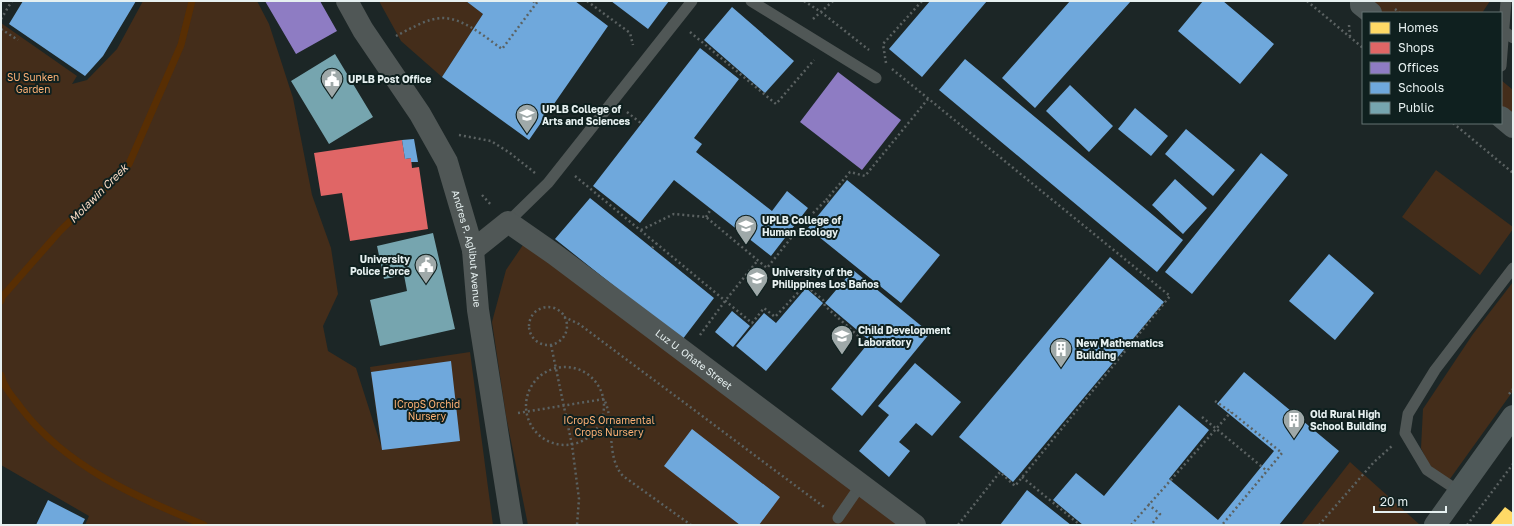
<svg xmlns="http://www.w3.org/2000/svg" width="1514" height="526" viewBox="0 0 1514 526" font-family="'Golos Text',sans-serif">
	<style>
		.green { fill: #442d1a }
		.homes { fill: #ffd966 }
		.shops { fill: #e06666 }
		.offices { fill: #8e7cc3 }
		.schools { fill: #6fa8dc }
		.public { fill: #76a5af }
		.lines { fill: none; stroke-linecap: round; stroke-linejoin: round }
		.stream { stroke: #582e03; stroke-width: 7 }
		.path { stroke: #5b6262; stroke-width: 2.5; stroke-dasharray: 2 3; stroke-linecap: butt }
		.lane { stroke: #505756; stroke-width: 11 }
		.street { stroke: #505756; stroke-width: 22 }
		.secondary { stroke: #4f5959; stroke-width: 22 }
		.labels { text-anchor: middle; dominant-baseline: central; stroke-width: 4; stroke-linejoin: round; paint-order: stroke }
		.park-label { font-size: 10px; fill: #fbaf74; stroke: #0f201f }
		.poi-label { font-size: 10px; font-weight: bold; fill: #e6f0f0; stroke: #0f201f; text-anchor: start }
		.street-label { font-size: 10px; fill: #e6f0f0; stroke: #0f201f }
		.water-label { font-size: 11px; font-style: italic; fill: #fbdbc4; stroke: #0f201f }
	</style>
	<rect width="100%" height="100%" fill="#1c2626"/>
	<path class="green" d="M 143,1 L 257,1 L 269,24 L 293,98 L 312,195 L 331,248 L 338,294 L 323,326 L 328,351 L 356,368 L 381,446 L 370,367 L 470,352 L 493,525 L 85,525 L 89,516 L 1,465 L 1,23 L 77,76 L 72,84 L 87,80 L 117,49 Z
		M 379,1 L 466,1 L 483,14 L 442,77 L 401,41 Z
		M 1363,1 L 1490,1 L 1482,13 L 1378,13 Z
		M 1501,80 L 1513,90 L 1513,121 L 1501,111 Z
		M 1436,170 L 1513,227 L 1513,229 L 1480,275 L 1402,217 Z
		M 525,242 L 909,525 L 528,525 L 506,416 L 492,322 L 506,270 Z
		M 1513,282 L 1513,391 L 1447,483 L 1428,463 L 1421,448 L 1423,409 L 1473,334 Z
		M 1350,462 L 1419,524 L 1418,525 L 1301,525 Z"/>
	<path class="homes" d="M 1505,507 L 1513,513 L 1513,525 L 1490,525 Z"/>
	<path class="shops" d="M 402,140 L 405,159 L 411,158 L 412,168 L 419,167 L 428,229 L 350,241 L 342,193 L 321,196 L 314,153 Z"/>
	<path class="offices" d="M 265,1 L 320,1 L 337,31 L 296,54 Z
		M 838,72 L 901,120 L 862,170 L 800,122 Z"/>
	<path class="schools" d="M 23,1 L 136,1 L 103,56 L 85,76 L 9,24 Z
		M 466,1 L 575,1 L 608,26 L 529,140 L 442,77 L 483,14 Z
		M 611,1 L 669,1 L 648,29 Z
		M 930,1 L 987,1 L 922,77 L 889,49 Z
		M 1070,1 L 1131,1 L 1035,108 L 1002,78 Z
		M 1203,1 L 1223,1 L 1274,44 L 1240,84 L 1178,31 Z
		M 732,7 L 794,61 L 765,93 L 704,40 Z
		M 700,48 L 739,79 L 694,138 L 702,144 L 696,152 L 772,211 L 787,191 L 808,208 L 771,256 L 674,180 L 640,223 L 593,186 Z
		M 965,59 L 1183,240 L 1157,272 L 939,90 Z
		M 1070,85 L 1113,126 L 1089,152 L 1046,111 Z
		M 1135,108 L 1168,136 L 1151,156 L 1118,129 Z
		M 1186,129 L 1235,170 L 1213,196 L 1165,154 Z
		M 414,139 L 418,162 L 411,162 L 411,158 L 405,159 L 402,140 Z
		M 1261,153 L 1288,175 L 1192,294 L 1165,272 Z
		M 1175,179 L 1207,208 L 1183,234 L 1152,205 Z
		M 847,180 L 940,255 L 901,303 L 808,228 Z
		M 590,198 L 714,298 L 682,340 L 555,239 Z
		M 1329,254 L 1374,293 L 1335,340 L 1289,301 Z
		M 1110,257 L 1164,302 L 1013,482 L 959,437 Z
		M 853,270 L 930,333 L 862,416 L 831,389 L 870,341 L 825,303 Z
		M 806,288 L 823,303 L 766,371 L 736,346 L 764,313 L 776,323 Z
		M 732,311 L 750,326 L 733,347 L 715,332 Z
		M 451,361 L 460,441 L 382,450 L 371,372 Z
		M 915,363 L 961,402 L 932,436 L 916,423 L 899,442 L 910,451 L 889,477 L 859,451 L 889,415 L 878,406 Z
		M 1244,372 L 1339,451 L 1279,525 L 1083,525 L 1053,500 L 1076,473 L 1104,496 L 1179,405 L 1209,430 L 1169,479 L 1218,520 L 1274,451 L 1217,404 Z
		M 692,429 L 780,497 L 759,525 L 740,525 L 664,466 Z
		M 1027,490 L 1071,525 L 1000,525 Z
		M 48,500 L 85,519 L 82,525 L 36,525 Z"/>
	<path class="public" d="M 335,54 L 373,117 L 329,144 L 291,81 Z
		M 433,233 L 455,329 L 380,346 L 370,300 L 407,291 L 404,275 L 384,279 L 377,246 Z"/>
	<g class="lines">
		<path class="stream" d="M 1,301 L 2,297 L 60,231 L 129,164 L 181,45 L 192,1
			M 1,375 C 4,388 13,397 21,408 C 66,467 137,497 204,525"/>
		<path class="path" d="M 533,1 L 536,3
			M 587,1 L 630,33 L 633,45
			M 804,1 L 821,12 L 869,50
			M 1307,1 L 1363,48
			M 1395,9 L 1400,13
			M 1,19 L 12,1
			M 813,19 L 833,1
			M 1349,25 L 1350,36
			M 1,29 L 18,40
			M 690,32 L 776,104 L 814,60
			M 396,36 C 408,30 428,18 442,18 C 464,18 485,37 502,49 L 538,1
			M 886,63 L 883,44 L 922,1
			M 892,69 L 1170,296 L 1015,486 L 1000,472 L 958,525
			M 627,112 L 642,124
			M 1453,123 L 1513,173
			M 459,135 L 491,141 L 510,153 L 535,173
			M 575,176 L 752,323 L 764,308 L 775,317 L 805,285 L 823,300 L 825,306 L 867,344
			M 482,195 L 492,206
			M 826,200 L 850,172 L 865,176 L 928,99
			M 706,217 L 711,209
			M 641,230 L 674,214 L 706,217 L 767,268 L 803,223 L 826,200 L 829,202
			M 652,248 L 657,243
			M529 326a19 19 0 1 1 38 0a19 19 0 1 1-38 0Z
			M 564,317 L 579,324 L 824,507
			M 700,335 L 725,301 L 758,260
			M 551,345 L 572,445 L 579,499 L 577,525
			M526 406a39 39 0 1 1 78 0a39 39 0 1 1-78 0Z
			M 1509,394 L 1513,389
			M 1215,401 L 1231,412 L 1282,453 L 1222,525
			M 518,413 L 604,399 C 616,424 605,456 623,476 L 691,525
			M 1202,417 L 1267,471
			M 1022,477 L 1080,525
			M 1148,504 L 1160,514 L 1151,525
			M 1131,525 L 1231,412
			M 1319,525 L 1374,462 L 1392,446
			M 1467,525 L 1513,464"/>
		<path class="lane" d="M 751,1 L 876,78
			M 1504,31 L 1513,38
			M 1501,66 L 1506,1
			M 508,222 L 548,183 L 692,1
			M 1460,492 L 1427,470 L 1405,433 L 1408,414 L 1435,370 L 1513,268
			M 838,518 L 860,486"/>
		<g class="street">
			<path id="s1" d="M 347,1 L 363,30 L 420,114 L 447,162 L 473,250 L 478,310 L 512,525"/>
			<path id="s2" d="M 473,250 L 508,222 L 554,254 L 915,525"/>
		</g>
		<path class="secondary" d="M 1361,1 L 1361,5 L 1371,13
			M 1501,117 L 1513,127
			M 1435,525 L 1513,416"/>
	</g>
	<defs>
		<g id="civic-pin" transform="scale(1.15)"><path d="M0 17L-7.5 6A9.5 9.5 0 1 1 7.5 6Z" fill="#9fa9a9" stroke="#0f201f"/><path d="M-.6-6.5H3V-4.5H.6V-3L4-1V1h2V6H-6V1h2V-1L-.6-3ZM-1.2 2.5V6h2.4V2.5Z" fill="#fff"/></g>
		<g id="university-pin" transform="scale(1.15)"><path d="M0 17L-7.5 6A9.5 9.5 0 1 1 7.5 6Z" fill="#9fa9a9" stroke="#0f201f"/><path d="M0-5L7-2L0 1L-7-2ZM-4 1L0 2.5L4 1V4Q0 6-4 4Z" fill="#fff"/></g>
		<g id="school-pin" transform="scale(1.15)"><path d="M0 17L-7.5 6A9.5 9.5 0 1 1 7.5 6Z" fill="#9fa9a9" stroke="#0f201f"/><path d="M0-5L7-2L0 1L-7-2ZM-4 1L0 2.5L4 1V4Q0 6-4 4Z" fill="#fff"/></g>
		<g id="building-pin" transform="scale(1.15)"><path d="M0 17L-7.5 6A9.5 9.5 0 1 1 7.5 6Z" fill="#9fa9a9" stroke="#0f201f"/><path d="M-4-6H4V6H1V3H-1V6H-4ZM-2.5-4.3h1.7v1.8h-1.7ZM.8-4.3h1.7v1.8H.8ZM-2.5-1h1.7V.8h-1.7ZM.8-1h1.7V.8H.8Z" fill="#fff"/></g>
	</defs>
	<g fill-rule="evenodd">
		<use href="#civic-pin" x="332" y="79"/>
		<use href="#university-pin" x="527" y="115"/>
		<use href="#university-pin" x="746" y="226"/>
		<use href="#civic-pin" x="426" y="265"/>
		<use href="#university-pin" x="757" y="278"/>
		<use href="#school-pin" x="842" y="336"/>
		<use href="#building-pin" x="1061" y="349"/>
		<use href="#building-pin" x="1294" y="420"/>
	</g>
	<g class="labels">
		<g class="park-label">
			<text x="33" y="77">SU Sunken<tspan x="33" dy="12">Garden</tspan></text>
			<text x="427" y="404">ICropS Orchid<tspan x="427" dy="12">Nursery</tspan></text>
			<text x="609" y="420">ICropS Ornamental<tspan x="609" dy="12">Crops Nursery</tspan></text>
		</g>
		<g class="poi-label">
			<text x="348" y="79">UPLB Post Office</text>
			<text x="542" y="109">UPLB College of<tspan x="542" dy="12">Arts and Sciences</tspan></text>
			<text x="762" y="220">UPLB College of<tspan x="762" dy="12">Human Ecology</tspan></text>
			<text x="410" y="259" text-anchor="end">University<tspan x="410" dy="12">Police Force</tspan></text>
			<text x="772" y="272">University of the<tspan x="772" dy="12">Philippines Los Baños</tspan></text>
			<text x="858" y="330">Child Development<tspan x="858" dy="12">Laboratory</tspan></text>
			<text x="1076" y="343">New Mathematics<tspan x="1076" dy="12">Building</tspan></text>
			<text x="1310" y="414">Old Rural High<tspan x="1310" dy="12">School Building</tspan></text>
		</g>
		<g class="street-label">
			<text stroke="none"><textPath href="#s1" startOffset="279">Andres P. Aglibut Avenue</textPath></text>
			<text stroke="none"><textPath href="#s2" startOffset="276">Luz U. Oñate Street</textPath></text>
		</g>
		<g class="water-label">
			<text transform="translate(98 193) rotate(-45)">Molawin Creek</text>
		</g>
	</g>
	<rect width="1514" height="526" fill="none" stroke="#e6f0f0" stroke-width="4"/>
	<rect x="1362" y="12" width="140" height="112" fill="#0f201f" stroke="#657373"/>
	<rect x="1370" y="22" width="20" height="12" fill="#ffd966" stroke="#657373"/>
	<text x="1398" y="32" font-size="12" fill="#e6f0f0">Homes</text>
	<rect x="1370" y="42" width="20" height="12" fill="#e06666" stroke="#657373"/>
	<text x="1398" y="52" font-size="12" fill="#e6f0f0">Shops</text>
	<rect x="1370" y="62" width="20" height="12" fill="#8e7cc3" stroke="#657373"/>
	<text x="1398" y="72" font-size="12" fill="#e6f0f0">Offices</text>
	<rect x="1370" y="82" width="20" height="12" fill="#6fa8dc" stroke="#657373"/>
	<text x="1398" y="92" font-size="12" fill="#e6f0f0">Schools</text>
	<rect x="1370" y="102" width="20" height="12" fill="#76a5af" stroke="#657373"/>
	<text x="1398" y="112" font-size="12" fill="#e6f0f0">Public</text>
	<path d="M1374 506v6h72v-6" fill="none" stroke="#e6f0f0" stroke-width="2"/>
	<text x="1380" y="506" font-size="12" fill="#e6f0f0" stroke="#0f201f" stroke-width="3" paint-order="stroke">20 m</text>
</svg>
